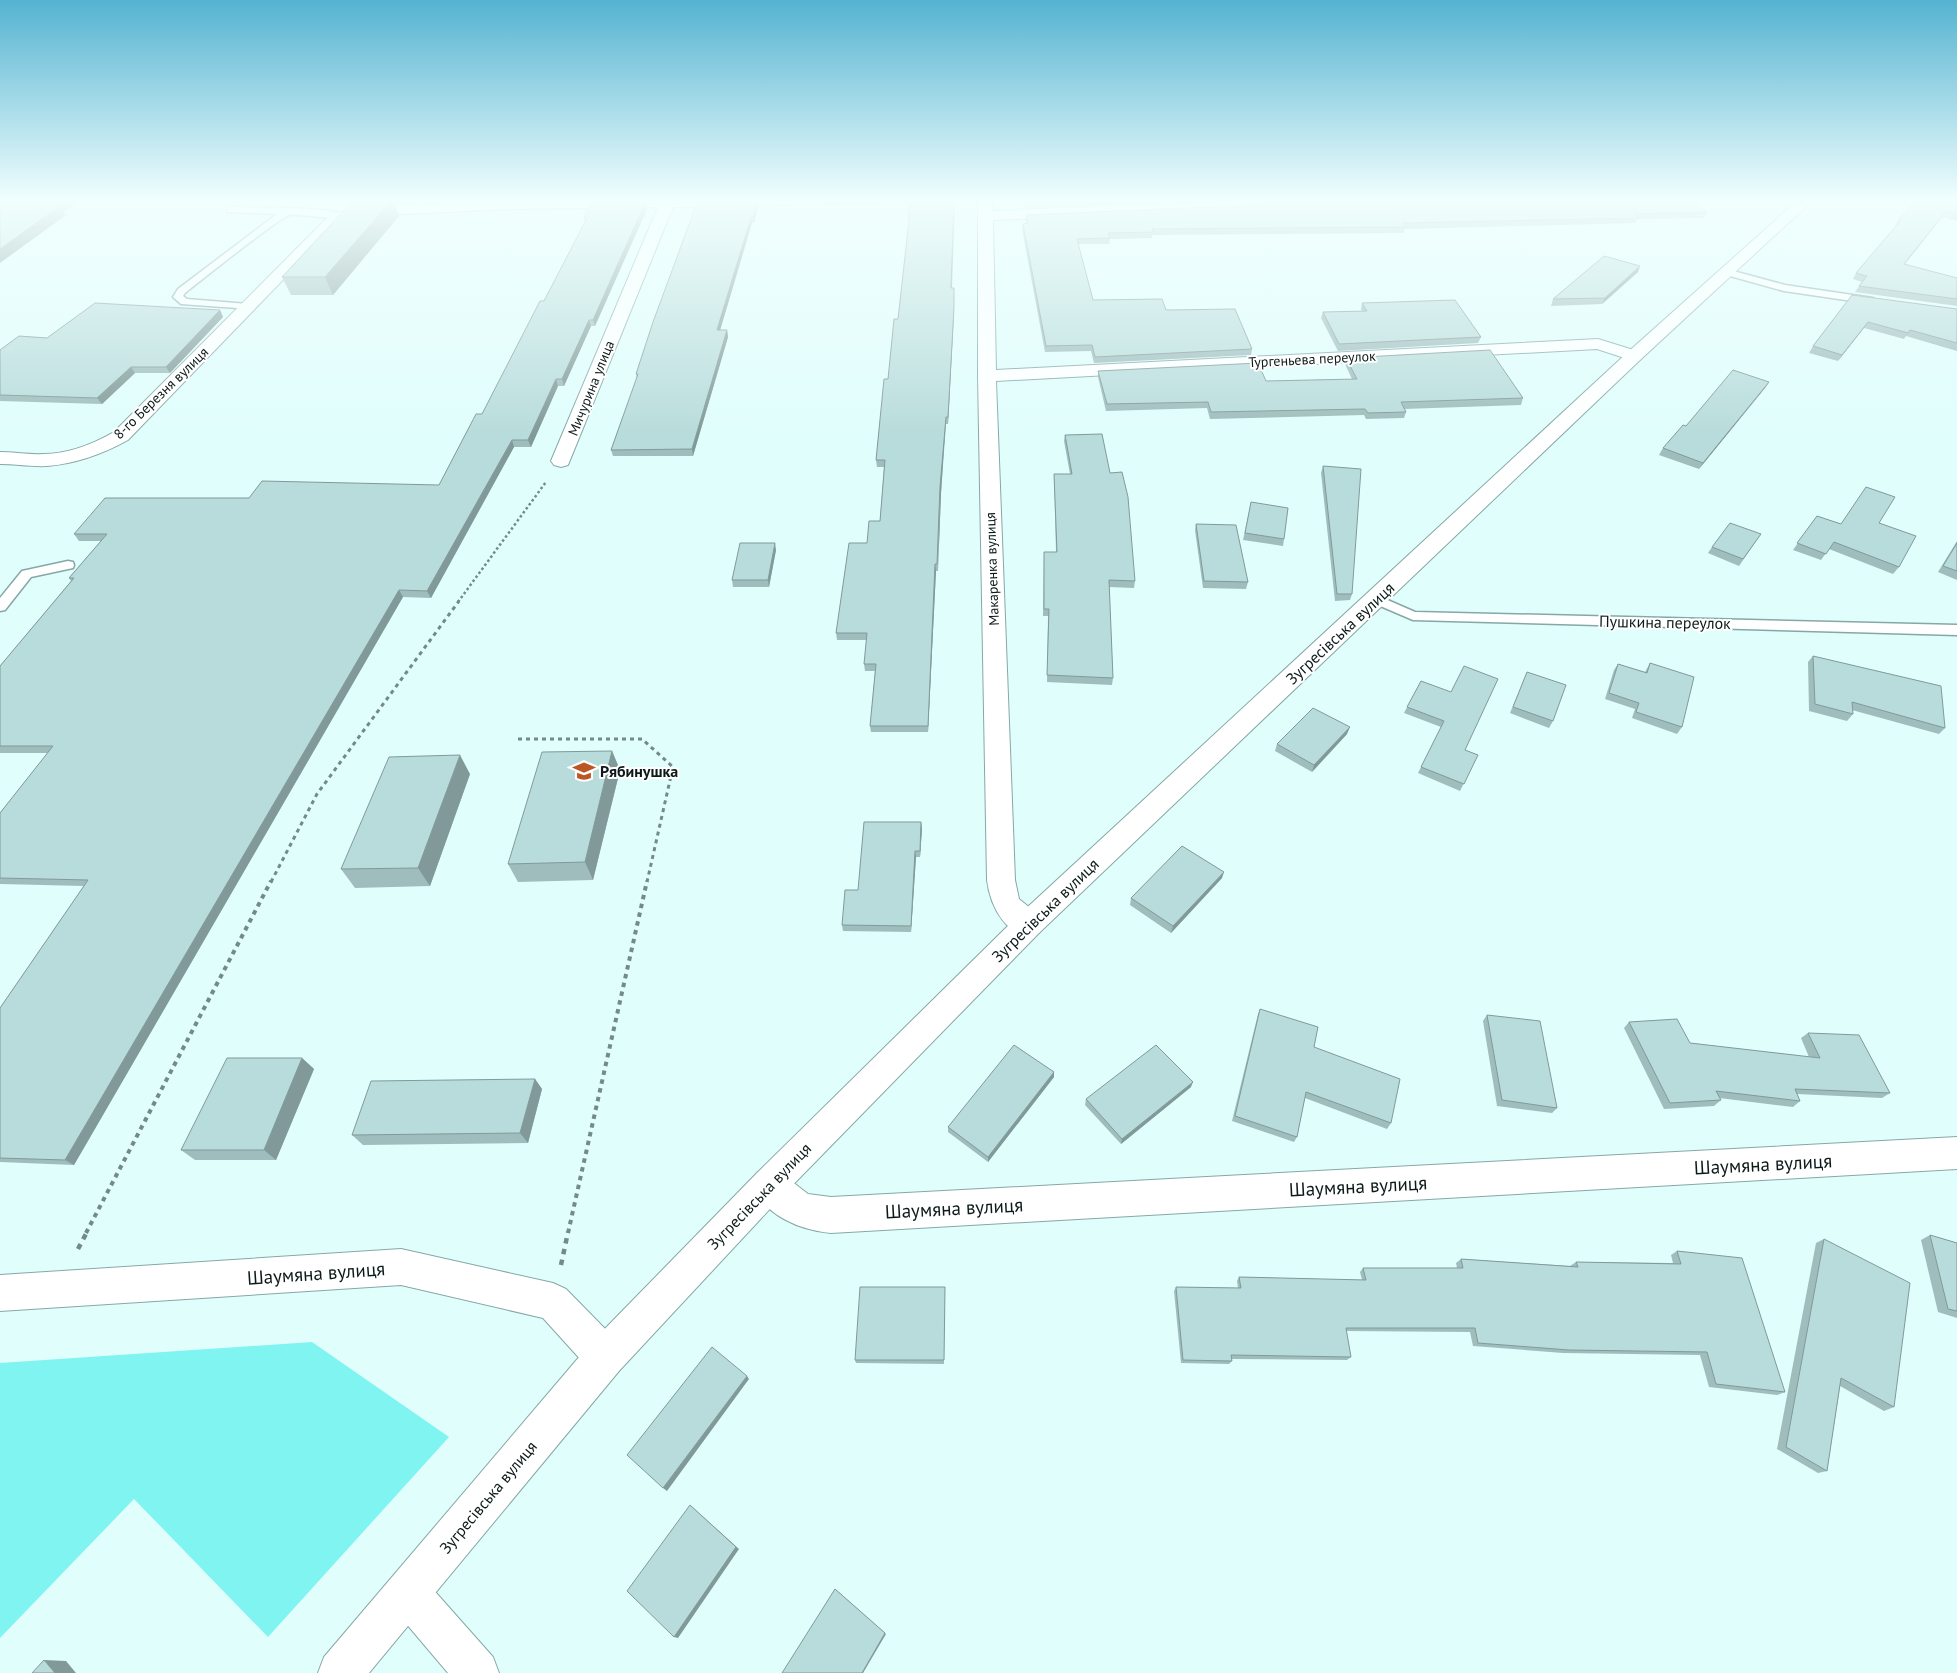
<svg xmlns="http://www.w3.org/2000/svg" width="1957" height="1673" viewBox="0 0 1957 1673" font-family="'PT Sans',sans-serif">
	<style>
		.green { fill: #80f4f1 }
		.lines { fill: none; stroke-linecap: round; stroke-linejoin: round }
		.service-casing { stroke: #85a8a7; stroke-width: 3 }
		.minor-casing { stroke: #85a8a7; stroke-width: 2 }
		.tertiary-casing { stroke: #85a8a7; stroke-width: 2 }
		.path-far3 { stroke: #748a89; stroke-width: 2.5; stroke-dasharray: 2.5 2.5; stroke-linecap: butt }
		.path-far2 { stroke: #748a89; stroke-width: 3; stroke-dasharray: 4 4; stroke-linecap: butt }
		.path-far1 { stroke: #748a89; stroke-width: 4; stroke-dasharray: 4.5 4.5; stroke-linecap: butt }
		.path { stroke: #748a89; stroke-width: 4.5; stroke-dasharray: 5.5 5.5; stroke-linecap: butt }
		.service { fill: #fff; fill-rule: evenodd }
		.minor { fill: #fff; fill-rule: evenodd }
		.tertiary { fill: #fff; fill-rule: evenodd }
		.wall { fill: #9ebdbc }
		.shaded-wall { fill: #819a99 }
		.building { fill: #b8dcdb; stroke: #819a99 }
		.labels { text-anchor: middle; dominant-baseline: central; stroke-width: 4; stroke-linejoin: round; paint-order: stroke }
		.far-street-label { font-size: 14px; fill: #0c1a19; stroke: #fff }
		.street-label { font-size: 16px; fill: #0c1a19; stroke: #fff }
		.poi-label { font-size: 16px; font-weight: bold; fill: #0c1a19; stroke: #fff; text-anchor: start }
		.near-street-label { font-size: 19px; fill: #0c1a19; stroke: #fff }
	</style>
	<rect width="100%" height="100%" fill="#e0fefc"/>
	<path class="green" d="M 312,1342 L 449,1437 L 268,1637 L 134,1499 L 0,1638 L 0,1363 Z"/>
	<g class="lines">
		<g class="service-casing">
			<path id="service" d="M 230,207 C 251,208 334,206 346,216 C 339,222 302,213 290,215 C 281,216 199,282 185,293 L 183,296 L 187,299 L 248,304 L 253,307 L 251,309 L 181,304 L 173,297 L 178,289 L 277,214 L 227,212 L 227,208 Z
				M 1726,269 L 1785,285 L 1873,298 L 1878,301 L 1873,304 L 1784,291 L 1723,274 L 1723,270 Z
				M 68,561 L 73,562 L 74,565 L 73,568 L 31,577 L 5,610 L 0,611 L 0,598 L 22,571 Z
				M 1376,595 L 1415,612 L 1957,625 L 1957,635 L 1413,620 L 1371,602 L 1369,599 Z"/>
		</g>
		<g class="minor-casing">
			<path id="minor" d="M 516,201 L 798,201 L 796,204 L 791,205 L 673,207 L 568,465 L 561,467 L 554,465 L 551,461 L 658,207 L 518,209 L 358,216 L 347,219 L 336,225 L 128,440 C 103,454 75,464 47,466 C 31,467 15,464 0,464 L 0,452 C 14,452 29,455 43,454 C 68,454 93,444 114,432 L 326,219 L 337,213 L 358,208 Z
				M 978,201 L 992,201 L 992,211 L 1244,201 L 1349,201 L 1347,204 L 1342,205 L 993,220 L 996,370 L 1598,339 L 1640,352 L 1643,356 L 1640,360 L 1634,361 L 1597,349 L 996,381 L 1015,880 L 1019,899 L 1039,915 L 1044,924 L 1039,933 C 1008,943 990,906 987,880 L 978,376 Z
				M 1957,1137 L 1957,1169 L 831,1233 C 800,1230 765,1216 752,1185 L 757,1173 L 769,1168 L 781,1173 L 808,1194 L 831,1197 Z
				M 401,1249 L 553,1283 L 566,1289 L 619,1343 L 624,1357 L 619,1371 L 605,1376 L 591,1371 L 543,1318 L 401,1285 L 0,1311 L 0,1275 Z
				M 408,1571 L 423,1578 L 493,1657 L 499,1673 L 448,1673 L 393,1608 L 386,1593 L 393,1578 Z"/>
		</g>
		<g class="tertiary-casing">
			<path id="tertiary" d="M 1797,201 L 1812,201 L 1640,360 L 1039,933 L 781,1197 L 619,1371 L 369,1673 L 318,1673 L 324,1657 L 591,1343 L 757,1173 L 1019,915 L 1628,352 Z"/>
		</g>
		<path class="path-far3" d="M 458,602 L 546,482"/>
		<path class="path-far2" d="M 518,739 L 642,739 L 673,767 L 647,882
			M 271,882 L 317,794 L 459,601"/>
		<path class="path-far1" d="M 86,1233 L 271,881
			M 568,1233 L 647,881"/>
		<path class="path" d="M 78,1249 L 87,1232
			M 561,1265 L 568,1232"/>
		<use href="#service" class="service"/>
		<use href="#minor" class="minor"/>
		<use href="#tertiary" class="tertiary"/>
	</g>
	<path class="wall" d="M 353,201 L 412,201 L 410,204 L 395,204 L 399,216 L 333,295 L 291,295 L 282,277 Z
		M 824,201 L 955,201 L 952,288 L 954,313 L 948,424 L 946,424 L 941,493 L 938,571 L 936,571 L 928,732 L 871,732 L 870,726 L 875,671 L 865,671 L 864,664 L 867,640 L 837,640 L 836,633 L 867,543 L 880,521 L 884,467 L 877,467 L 876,460 L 898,319 L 909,218 L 908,218 L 908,204 L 824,206 Z
		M 1022,201 L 1203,201 L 1024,208 Z
		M 1957,201 L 1957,221 L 1942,217 L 1905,264 L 1957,278 L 1957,306 L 1855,292 L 1862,282 L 1853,279 L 1856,273 L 1897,225 L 1895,225 L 1899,219 Z
		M 757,202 L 758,207 L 754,223 L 752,223 L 720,330 L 727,330 L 728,337 L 693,456 L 613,456 L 611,450 L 637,379 L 636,374 Z
		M 647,209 L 595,326 L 591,326 L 564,386 L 558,386 L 531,447 L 514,447 L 431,598 L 403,597 L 74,1165 L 0,1162 L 0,1008 L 84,886 L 0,884 L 0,813 L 48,753 L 0,753 L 0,666 L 71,581 L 69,578 L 101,541 L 79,541 L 74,534 L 249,498 L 439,485 L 482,414 L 544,301 L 585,222 L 584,218 Z
		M 1707,212 L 1704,218 L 1637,219 L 1635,223 L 1405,229 L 1403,233 L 1152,235 L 1152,238 L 1110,239 L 1109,244 L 1078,244 L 1093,300 L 1166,310 L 1252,349 L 1251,355 L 1094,363 L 1091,351 L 1045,352 L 1022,229 L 1023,224 L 1026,223 L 1026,215 Z
		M 1638,272 L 1602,304 L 1551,306 L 1553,299 Z
		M 1852,295 L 1957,309 L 1957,351 L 1906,336 L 1904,339 L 1864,328 L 1838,361 L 1809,353 L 1813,346 Z
		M 1362,303 L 1481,337 L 1478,343 L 1338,351 L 1321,318 L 1323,312 L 1362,311 L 1361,309 Z
		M 220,310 L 223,317 L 170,373 L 135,373 L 102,404 L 0,401 L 0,350 L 47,338 Z
		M 1346,358 L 1523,398 L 1521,405 L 1404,409 L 1406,412 L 1404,418 L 1366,419 L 1364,415 L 1210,419 L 1207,408 L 1106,411 L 1098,377 L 1098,371 L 1266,381 L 1352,379 L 1345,364 Z
		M 1769,382 L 1765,388 L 1699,469 L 1659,455 L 1663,448 L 1686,426 Z
		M 1065,435 L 1135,581 L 1134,588 L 1109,587 L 1113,678 L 1112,685 L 1047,682 L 1048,616 L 1043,616 L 1044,552 L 1056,552 L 1054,474 L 1070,474 L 1064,441 Z
		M 1323,466 L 1352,594 L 1350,600 L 1335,601 L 1321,473 Z
		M 1251,502 L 1284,539 L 1283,546 L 1243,540 Z
		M 1817,516 L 1840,524 L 1879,523 L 1899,567 L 1893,574 L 1829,549 L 1821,560 L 1793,550 Z
		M 1196,524 L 1248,582 L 1246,589 L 1203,588 L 1195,530 Z
		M 1761,534 L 1739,566 L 1708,553 L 1712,547 Z
		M 1957,541 L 1957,580 L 1938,572 Z
		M 776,550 L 769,587 L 733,587 L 732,580 Z
		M 1813,656 L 1945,728 L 1939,734 L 1852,710 L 1853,714 L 1847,721 L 1809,711 L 1808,662 Z
		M 1650,663 L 1682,727 L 1677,734 L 1632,718 L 1635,709 L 1605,699 L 1614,670 L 1618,664 L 1645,672 Z
		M 1527,672 L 1553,721 L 1549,728 L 1510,713 Z
		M 1421,681 L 1465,750 L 1478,755 L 1460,791 L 1418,773 L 1441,727 L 1404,713 Z
		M 1347,734 L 1312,772 L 1275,751 L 1277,744 Z
		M 612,751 L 620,770 L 593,880 L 518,882 L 508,864 Z
		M 470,774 L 430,886 L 355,888 L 341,869 Z
		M 921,822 L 922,829 L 920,857 L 916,857 L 911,932 L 843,931 L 842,925 L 858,890 Z
		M 1222,878 L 1171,933 L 1130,905 L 1131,898 Z
		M 1260,1009 L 1314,1047 L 1391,1123 L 1387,1129 L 1305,1098 L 1297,1137 L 1294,1142 L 1232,1121 L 1258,1014 Z
		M 1487,1015 L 1557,1108 L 1552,1113 L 1497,1106 L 1483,1021 Z
		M 1629,1022 L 1690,1043 L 1809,1057 L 1801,1038 L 1808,1033 L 1890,1093 L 1882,1098 L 1797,1094 L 1800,1101 L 1793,1107 L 1719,1098 L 1721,1100 L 1714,1106 L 1664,1109 L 1624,1028 Z
		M 302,1058 L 314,1069 L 276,1160 L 195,1160 L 181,1150 Z
		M 1054,1072 L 1054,1077 L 988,1162 L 948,1132 L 948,1127 Z
		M 535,1079 L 542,1089 L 528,1143 L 363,1145 L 352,1135 Z
		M 1191,1087 L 1121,1144 L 1085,1105 L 1086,1099 Z
		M 1930,1235 L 1957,1243 L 1957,1318 L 1938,1312 L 1921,1240 Z
		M 1824,1239 L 1894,1407 L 1884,1411 L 1840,1386 L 1827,1471 L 1818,1473 L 1777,1449 L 1816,1243 Z
		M 1677,1251 L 1785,1392 L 1777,1395 L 1709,1387 L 1700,1355 L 1563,1353 L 1473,1346 L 1470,1332 L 1346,1331 L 1351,1357 L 1347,1360 L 1231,1359 L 1232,1361 L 1229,1364 L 1181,1363 L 1174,1291 L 1176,1287 L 1238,1288 L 1237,1281 L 1239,1277 L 1362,1280 L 1360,1272 L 1363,1268 L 1457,1268 L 1456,1263 L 1461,1259 L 1570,1266 L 1576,1262 L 1673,1263 L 1671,1255 Z
		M 945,1287 L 944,1364 L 856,1363 L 855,1360 Z"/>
	<path class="shaded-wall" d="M 61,201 L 79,201 L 63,212 L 66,215 L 0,263 L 0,249 Z
		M 391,201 L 393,201 L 399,216 L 333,295 L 325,277 Z
		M 757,202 L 758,207 L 754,223 L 753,217 Z
		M 645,203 L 647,209 L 595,326 L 593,320 Z
		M 1946,211 L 1942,217 L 1900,270 L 1904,264 Z
		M 751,217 L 752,223 L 718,337 L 717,330 Z
		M 1640,266 L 1638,272 L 1602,304 L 1605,298 Z
		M 954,288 L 954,313 L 948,424 L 948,417 Z
		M 220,310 L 223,317 L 170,373 L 166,367 Z
		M 589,320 L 591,326 L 564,386 L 562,379 Z
		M 1868,322 L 1864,328 L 1838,361 L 1842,355 Z
		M 727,330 L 728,337 L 693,456 L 692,449 Z
		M 131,367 L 135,373 L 102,404 L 97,398 Z
		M 556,379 L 558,386 L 531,447 L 528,440 Z
		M 1769,382 L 1765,388 L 1699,469 L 1703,463 Z
		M 946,417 L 941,493 L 938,571 L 940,487 Z
		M 512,440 L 514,447 L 431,598 L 427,591 Z
		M 775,543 L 776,550 L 769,587 L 768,580 Z
		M 935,564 L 936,571 L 928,732 L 928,726 Z
		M 399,590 L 403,597 L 74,1165 L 65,1160 Z
		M 1350,727 L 1347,734 L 1312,772 L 1314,765 Z
		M 612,751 L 620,770 L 593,880 L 585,862 Z
		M 460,755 L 470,774 L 430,886 L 418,868 Z
		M 921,822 L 922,829 L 920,857 L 920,851 Z
		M 915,851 L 916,857 L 911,932 L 911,926 Z
		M 1224,872 L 1222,878 L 1171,933 L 1173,926 Z
		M 302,1058 L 314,1069 L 276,1160 L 264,1150 Z
		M 1054,1072 L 1054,1077 L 988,1162 L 988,1157 Z
		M 535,1079 L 542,1089 L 528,1143 L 520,1133 Z
		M 1193,1082 L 1191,1087 L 1121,1144 L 1122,1139 Z
		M 747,1376 L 749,1379 L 667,1491 L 663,1488 Z
		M 690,1505 L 739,1549 L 678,1638 L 674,1637 Z
		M 835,1589 L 886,1634 L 863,1673 L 862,1673 Z
		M 44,1660 L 66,1661 L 76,1673 L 55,1673 Z"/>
	<path class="building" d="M 5,201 L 61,201 L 53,206 L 60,206 L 0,249 L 0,205 Z
		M 353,201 L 391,201 L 325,277 L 282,277 Z
		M 909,201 L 954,201 L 951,288 L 954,288 L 954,307 L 948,417 L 946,417 L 940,487 L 937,564 L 935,564 L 928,726 L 870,726 L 876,664 L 864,664 L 867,633 L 836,633 L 849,543 L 867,543 L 869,521 L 880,521 L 885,460 L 876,460 L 884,379 L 888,379 L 894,319 L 898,319 L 910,212 L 908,212 Z
		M 1023,201 L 1058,201 L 1024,202 Z
		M 1345,201 L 1694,201 L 1707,212 L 1634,214 L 1638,218 L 1402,223 L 1405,227 L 1152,229 L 1153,232 L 1108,233 L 1110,238 L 1077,239 L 1093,300 L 1162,299 L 1166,310 L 1235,309 L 1252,349 L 1095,357 L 1092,345 L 1046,346 L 1023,224 L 1028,223 L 1026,215 Z
		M 1915,201 L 1957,201 L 1957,214 L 1946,211 L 1904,264 L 1957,278 L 1957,299 L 1859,286 L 1867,276 L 1856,273 L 1901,220 L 1899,219 Z
		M 757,202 L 753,217 L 751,217 L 717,330 L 727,330 L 692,449 L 611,450 L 638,374 L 636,374 L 653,322 L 697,203 Z
		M 645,203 L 593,320 L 589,320 L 562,379 L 556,379 L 528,440 L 512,440 L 427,591 L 399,590 L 65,1160 L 0,1158 L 0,1008 L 88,880 L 0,878 L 0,813 L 53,746 L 0,746 L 0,666 L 74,578 L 69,578 L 107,534 L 74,534 L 105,498 L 249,498 L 262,481 L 439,485 L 476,414 L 482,414 L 540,301 L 544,301 L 587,218 L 584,218 L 591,204 Z
		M 1604,256 L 1640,266 L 1605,298 L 1553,299 Z
		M 1852,295 L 1957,309 L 1957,343 L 1910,330 L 1908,333 L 1868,322 L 1842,355 L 1813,346 Z
		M 1455,300 L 1481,337 L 1339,344 L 1323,312 L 1367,311 L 1362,303 Z
		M 95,303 L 220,310 L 166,367 L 131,367 L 97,398 L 0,395 L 0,350 L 19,336 L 47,338 Z
		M 1490,350 L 1523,398 L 1401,402 L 1406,412 L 1368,413 L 1365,409 L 1211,412 L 1208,402 L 1107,404 L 1098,371 L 1258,363 L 1266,381 L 1357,379 L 1346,358 Z
		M 1733,370 L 1769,382 L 1703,463 L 1663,448 L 1683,425 L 1686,426 Z
		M 1102,434 L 1110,473 L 1122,472 L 1128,497 L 1135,581 L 1109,580 L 1113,678 L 1047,675 L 1049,609 L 1044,609 L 1044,552 L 1057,552 L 1054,474 L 1072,474 L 1065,435 Z
		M 1323,466 L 1361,469 L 1352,594 L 1337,594 Z
		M 1866,487 L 1895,497 L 1879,523 L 1916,536 L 1899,567 L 1834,542 L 1826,554 L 1797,543 L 1817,516 L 1841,524 Z
		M 1251,502 L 1288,508 L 1284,539 L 1245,533 Z
		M 1730,523 L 1761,534 L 1743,559 L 1712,547 Z
		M 1196,524 L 1236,525 L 1248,582 L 1204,581 Z
		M 740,543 L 775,543 L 768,580 L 732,580 Z
		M 1957,543 L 1957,571 L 1943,566 Z
		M 1813,656 L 1941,686 L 1945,728 L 1852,702 L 1853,714 L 1815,704 Z
		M 1650,663 L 1694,677 L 1682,727 L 1636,712 L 1639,703 L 1609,693 L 1618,664 L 1647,673 Z
		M 1464,666 L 1498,679 L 1465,750 L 1478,755 L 1464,784 L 1421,767 L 1444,721 L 1407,707 L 1421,681 L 1451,692 Z
		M 1527,672 L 1566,685 L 1553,721 L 1513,707 Z
		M 1313,708 L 1350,727 L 1314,765 L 1277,744 Z
		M 612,751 L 585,862 L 508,864 L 542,752 Z
		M 460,755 L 418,868 L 341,869 L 389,757 Z
		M 864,822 L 921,822 L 920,851 L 915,851 L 911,926 L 842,925 L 845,890 L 858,890 Z
		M 1182,846 L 1224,872 L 1173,926 L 1131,898 Z
		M 1260,1009 L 1318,1027 L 1314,1047 L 1400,1079 L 1391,1123 L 1306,1092 L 1297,1137 L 1235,1116 Z
		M 1487,1015 L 1540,1021 L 1557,1108 L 1502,1100 Z
		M 1677,1019 L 1690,1043 L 1820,1058 L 1808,1033 L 1859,1035 L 1890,1093 L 1795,1089 L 1800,1101 L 1716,1091 L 1721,1100 L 1670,1103 L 1629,1022 Z
		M 1014,1045 L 1054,1072 L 988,1157 L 948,1127 Z
		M 1156,1045 L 1193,1082 L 1122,1139 L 1086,1099 Z
		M 227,1058 L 302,1058 L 264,1150 L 181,1150 Z
		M 535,1079 L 520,1133 L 352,1135 L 371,1081 Z
		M 1930,1235 L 1957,1243 L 1957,1311 L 1948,1309 Z
		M 1824,1239 L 1910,1283 L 1894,1407 L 1841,1378 L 1827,1471 L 1786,1447 Z
		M 1677,1251 L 1742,1258 L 1785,1392 L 1716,1384 L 1707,1352 L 1569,1350 L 1478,1343 L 1475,1328 L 1346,1328 L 1351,1357 L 1231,1355 L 1232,1361 L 1183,1360 L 1176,1287 L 1241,1288 L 1239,1277 L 1366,1280 L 1363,1268 L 1463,1268 L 1461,1259 L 1578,1267 L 1576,1262 L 1681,1264 Z
		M 860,1287 L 945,1287 L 944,1360 L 855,1360 Z
		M 712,1347 L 747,1376 L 663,1488 L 627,1455 Z
		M 690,1505 L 736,1547 L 674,1637 L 627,1591 Z
		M 835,1589 L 885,1633 L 862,1673 L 782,1673 Z
		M 44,1660 L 55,1673 L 32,1673 Z"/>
	<linearGradient id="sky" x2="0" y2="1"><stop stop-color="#54b3d1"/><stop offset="0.46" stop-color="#f1fffe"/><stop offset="1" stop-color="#f1fffe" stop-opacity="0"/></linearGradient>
	<rect width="1957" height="435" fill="url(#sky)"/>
	<defs>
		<g id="school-bare" transform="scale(1.725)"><path d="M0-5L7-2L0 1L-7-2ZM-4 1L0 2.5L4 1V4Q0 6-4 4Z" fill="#bb5625" stroke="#fff" stroke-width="2.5" paint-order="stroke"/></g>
	</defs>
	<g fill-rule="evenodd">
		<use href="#school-bare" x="584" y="771"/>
	</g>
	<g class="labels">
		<g class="far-street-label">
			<text transform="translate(1312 359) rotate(-3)">Тургеньева переулок</text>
			<text transform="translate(591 388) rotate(-68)">Мичурина улица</text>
			<text transform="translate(161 393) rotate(-44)">8-го Березня вулиця</text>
			<text transform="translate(992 569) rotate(-92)">Макаренка вулиця</text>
		</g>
		<g class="street-label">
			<text transform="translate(1665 622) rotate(1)">Пушкина переулок</text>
			<text transform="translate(1340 633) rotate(-43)">Зугресівська вулиця</text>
			<text transform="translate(1045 910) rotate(-44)">Зугресівська вулиця</text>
			<text transform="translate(759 1196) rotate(-46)">Зугресівська вулиця</text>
			<text transform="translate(488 1497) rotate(-50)">Зугресівська вулиця</text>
		</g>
		<g class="poi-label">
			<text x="600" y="771">Рябинушка</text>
		</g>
		<g class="near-street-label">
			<text transform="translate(1763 1164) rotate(-3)">Шаумяна вулиця</text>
			<text transform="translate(1358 1186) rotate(-3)">Шаумяна вулиця</text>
			<text transform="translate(954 1208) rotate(-3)">Шаумяна вулиця</text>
			<text transform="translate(316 1273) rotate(-4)">Шаумяна вулиця</text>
		</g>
	</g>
</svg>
